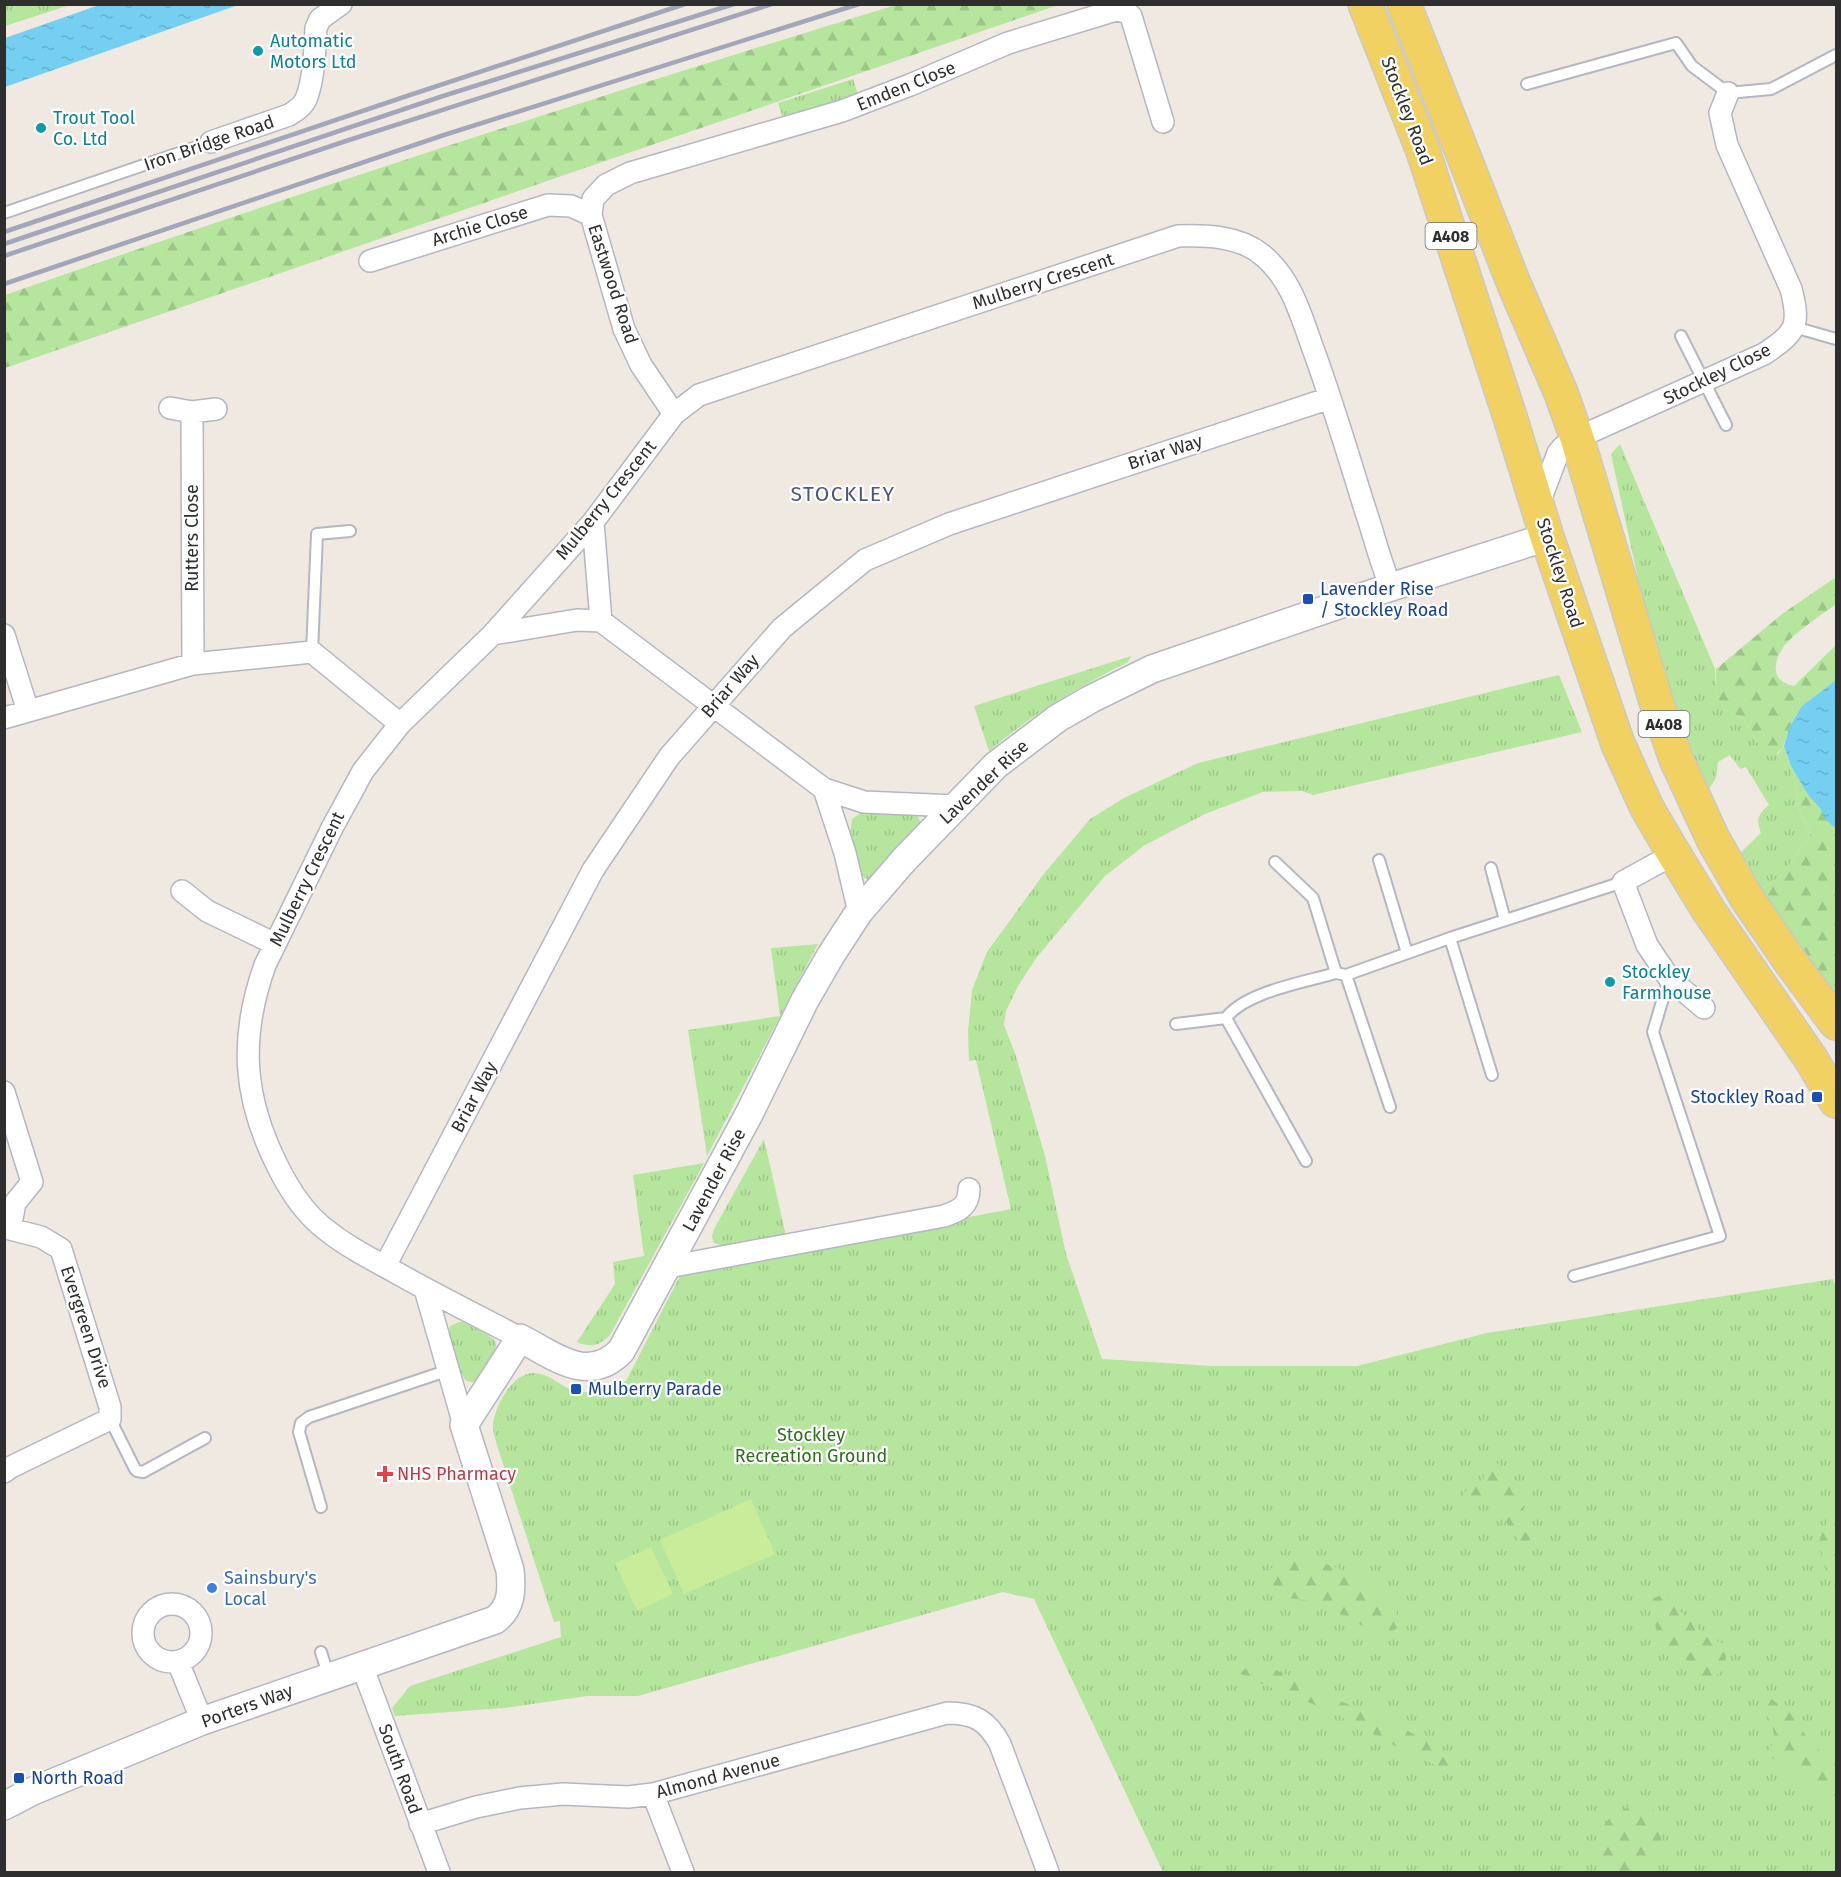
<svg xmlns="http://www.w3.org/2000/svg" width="1841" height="1877" viewBox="0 0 1841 1877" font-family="'Fira Sans',sans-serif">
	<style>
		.grass { fill: url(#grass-tufts) }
		.forest { fill: url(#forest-firs) }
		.pitch { fill: #c9ec9a }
		.water { fill: url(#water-ripples) }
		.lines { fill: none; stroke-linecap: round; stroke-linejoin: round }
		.service-casing { stroke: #b4b7c1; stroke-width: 14 }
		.minor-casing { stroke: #b4b7c1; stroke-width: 24 }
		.tertiary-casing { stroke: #b4b7c1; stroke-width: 30 }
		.primary-casing { stroke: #c9c9c9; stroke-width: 36 }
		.service { stroke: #fff; stroke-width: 10 }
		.minor { stroke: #fff; stroke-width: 21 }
		.tertiary { stroke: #fff; stroke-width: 27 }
		.primary { stroke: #f2d163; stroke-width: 33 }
		.rail { stroke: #a3a6b8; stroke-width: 4.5 }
		.culture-dot { fill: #0f9aa8; stroke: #fff; stroke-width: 2 }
		.transit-dot { fill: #1a4fb4; stroke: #fff; stroke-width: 2 }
		.health-dot { fill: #e0444e; stroke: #fff; stroke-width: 2 }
		.shop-dot { fill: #3f7fe0; stroke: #fff; stroke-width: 2 }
		.labels { text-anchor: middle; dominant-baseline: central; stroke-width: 4.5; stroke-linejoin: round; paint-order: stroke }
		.shield { fill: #fff; stroke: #6d6d6d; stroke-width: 1.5 }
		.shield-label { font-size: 16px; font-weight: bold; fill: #2e2e2e }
		.culture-label { font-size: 18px; fill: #0d838f; stroke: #fff; text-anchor: start }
		.street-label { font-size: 18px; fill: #2e2e2e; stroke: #fff }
		.transit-label { font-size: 18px; fill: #164399; stroke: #fff; text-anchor: start }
		.park-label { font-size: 18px; fill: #2c6e1b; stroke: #fff }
		.health-label { font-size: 18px; fill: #be3a42; stroke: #fff; text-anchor: start }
		.shop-label { font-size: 18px; fill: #366cbe; stroke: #fff; text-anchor: start }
		.quarter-label { font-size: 21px; letter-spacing: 1.5px; fill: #4d5680; stroke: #fff }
	</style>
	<defs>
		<pattern id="grass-tufts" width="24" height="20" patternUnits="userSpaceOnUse" patternTransform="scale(1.5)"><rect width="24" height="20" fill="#b6e59e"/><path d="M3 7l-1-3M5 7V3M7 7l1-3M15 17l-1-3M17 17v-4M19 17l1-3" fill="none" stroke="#9dc588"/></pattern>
		<pattern id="forest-firs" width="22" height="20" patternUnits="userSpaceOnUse" patternTransform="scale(1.5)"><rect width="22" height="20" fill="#b6e59e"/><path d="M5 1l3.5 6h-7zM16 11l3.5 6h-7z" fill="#9dc588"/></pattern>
		<pattern id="water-ripples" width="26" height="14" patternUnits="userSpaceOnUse" patternTransform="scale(1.5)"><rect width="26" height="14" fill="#75cff0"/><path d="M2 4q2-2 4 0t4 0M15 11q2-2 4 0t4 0" fill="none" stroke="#66b2ce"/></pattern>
	</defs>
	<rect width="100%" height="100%" fill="#efe9e1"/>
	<path class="grass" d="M 5,4 L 70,4 L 70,5 L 5,26 Z
		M 853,79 L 858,95 L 783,118 L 778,103 Z
		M 1620,444 L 1715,669 L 1715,693 L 1726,710 L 1744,719 L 1759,745 L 1778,754 L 1784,746 L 1791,766 L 1801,816 L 1811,833 L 1781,876 L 1759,890 L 1738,855 L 1761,833 C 1756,820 1757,815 1769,805 L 1746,767 L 1740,769 L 1730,755 L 1718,762 L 1716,778 L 1709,789 L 1692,757 L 1643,602 L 1611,454 Z
		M 1131,656 L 1128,662 C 1078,687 1031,715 989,751 L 974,706 Z
		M 1559,675 L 1582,732 L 1313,795 L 1302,791 L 1263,792 L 1205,814 L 1145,845 L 1105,876 L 1037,957 L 1018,986 L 1006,1011 L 1004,1025 L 1015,1053 L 1045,1156 L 1066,1254 L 1102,1359 L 1212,1366 L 1357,1366 L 1487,1333 L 1833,1279 L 1836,1287 L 1836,1872 L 1163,1872 L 1034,1599 L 1003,1592 L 638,1696 L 587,1696 L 504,1708 L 395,1716 L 392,1708 L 410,1686 L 561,1637 L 560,1621 L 554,1622 L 496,1442 C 495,1436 492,1429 493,1424 C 495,1406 513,1372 534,1373 C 550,1373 562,1388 576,1391 C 593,1395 611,1387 626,1381 L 682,1272 L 1011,1209 L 976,1060 L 969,1061 L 968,1032 L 972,990 L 987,952 L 1043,875 L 1090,819 L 1124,798 L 1198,763 Z
		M 862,812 L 913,815 L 918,817 L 922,825 L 869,881 L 862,876 L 850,833 L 852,819 Z
		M 818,944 L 707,1156 L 688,1030 L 780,1016 L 771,948 Z
		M 764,1139 L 786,1236 L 727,1247 L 714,1243 L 712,1237 L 714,1229 Z
		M 704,1163 L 610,1335 C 599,1346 591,1348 577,1342 L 615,1284 L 613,1262 L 644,1256 L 633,1175 Z
		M 459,1322 L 463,1322 C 470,1326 494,1336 496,1343 C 498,1350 483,1376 476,1380 C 473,1383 471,1382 467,1381 C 458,1374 447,1336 450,1326 Z"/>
	<path class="forest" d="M 896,5 L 1058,5 L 5,368 L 5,295 C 300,192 597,96 896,5 Z
		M 1836,577 L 1836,604 C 1823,614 1793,634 1784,646 C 1772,663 1771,682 1794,686 L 1836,645 L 1836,680 C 1818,694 1799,705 1790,728 C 1784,742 1785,752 1769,757 L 1759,745 L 1744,719 L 1726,710 L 1715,693 L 1716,669 L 1782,614 Z
		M 1791,766 C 1800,780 1809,793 1819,806 C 1826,815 1827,821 1836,829 L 1836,998 L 1759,890 L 1781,876 L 1811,833 L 1801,816 Z
		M 1499,1463 C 1516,1490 1528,1516 1535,1547 L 1525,1551 C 1514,1531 1499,1518 1496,1496 L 1483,1497 L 1475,1511 L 1465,1513 L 1462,1501 L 1465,1491 L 1482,1481 L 1488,1467 Z
		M 1836,1499 L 1836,1588 L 1825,1568 L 1819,1541 Z
		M 1295,1555 L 1333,1566 L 1383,1591 L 1403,1624 L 1384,1637 L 1315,1601 L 1278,1597 L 1267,1581 L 1271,1568 Z
		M 1666,1594 L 1685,1617 L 1705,1635 L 1728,1646 L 1724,1670 L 1710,1679 C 1698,1676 1677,1667 1669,1657 C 1658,1644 1653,1616 1650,1599 Z
		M 1255,1660 L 1340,1701 L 1382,1717 L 1443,1750 L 1452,1763 L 1453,1773 L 1403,1750 L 1328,1710 L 1249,1679 L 1240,1673 Z
		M 1769,1697 L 1790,1713 L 1812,1744 L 1836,1765 L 1836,1810 L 1827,1800 L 1766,1753 L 1775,1741 L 1772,1723 L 1764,1713 Z
		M 1648,1802 C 1652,1808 1656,1813 1658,1818 C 1663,1828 1662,1836 1659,1846 C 1651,1870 1627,1873 1605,1872 L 1595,1854 C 1600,1817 1615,1810 1648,1802 Z"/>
	<path class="pitch" d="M 751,1499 L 775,1554 L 684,1594 L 660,1540 Z
		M 651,1547 L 673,1594 L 637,1611 L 615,1563 Z"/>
	<path class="water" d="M 102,4 L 238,4 L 238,5 L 5,87 L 5,38 Z
		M 1836,680 L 1836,829 L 1826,820 L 1820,808 L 1809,796 L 1791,766 L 1784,746 L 1790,726 L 1802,706 Z"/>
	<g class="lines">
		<g class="service-casing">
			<path id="service" d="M 1527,84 L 1676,43 L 1692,66 L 1728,93 L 1771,89 L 1836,55
				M 4,213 L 211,142
				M 1794,327 L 1836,339
				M 1681,336 L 1726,425
				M 312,652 L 317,534 L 350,531
				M 1379,860 L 1407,953
				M 1275,862 L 1313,898 L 1336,973
				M 1491,868 L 1505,920
				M 1176,1024 L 1226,1018
				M 1492,1075 L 1450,938 L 1623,882
				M 1390,1107 L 1346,975 L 1450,938
				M 1306,1161 L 1226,1018 C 1245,992 1305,982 1336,973 L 1346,975
				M 1574,1276 L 1720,1236 L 1653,1032 L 1669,978
				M 110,1419 L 135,1469 L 137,1471 L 143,1472 L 205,1438
				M 321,1507 L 299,1432 L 301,1423 L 309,1417 L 449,1370
				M 321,1652 L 329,1677"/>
		</g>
		<g class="minor-casing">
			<path id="minor" d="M 211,142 L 289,115 C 296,111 303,106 306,99 C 314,80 315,49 316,28 L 320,19 L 341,4
				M 370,261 L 548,205 L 571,206 L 591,215
				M 170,408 L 192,412 L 216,409
				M 192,412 L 193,664
				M 674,414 L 641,365 L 624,329 L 591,215 L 593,199 L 606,185 L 630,173 L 842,111 L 910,85 L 1008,43 L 1116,10 L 1126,12 L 1131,16 L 1163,122
				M 1538,506 L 1558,453 L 1563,447 L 1577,438 L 1764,354 C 1795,333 1801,327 1791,289 L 1727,145 L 1720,113 L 1728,93
				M 593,522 L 601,621
				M 493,634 L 577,620 L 601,621 L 824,789 L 864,802 L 955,806
				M 4,635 L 28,711
				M 4,718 L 193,664 L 312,652 L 400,724
				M 824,789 L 845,853 L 859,912
				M 1674,854 L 1623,882 L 1647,945 L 1669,978 L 1704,1008
				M 182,891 L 207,911 L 275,944
				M 4,1092 L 32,1182 L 15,1203 L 10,1229 L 41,1237 L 61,1249 L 110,1407 L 110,1419 L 11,1467 L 4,1472
				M 385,1266 L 593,870 L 669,757 L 782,628 L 865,560 L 949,524 L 1330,398
				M 668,1267 L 944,1216 C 959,1211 969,1206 969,1189
				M 425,1289 L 464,1425
				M 520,1338 C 478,1316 436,1295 395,1272 C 371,1259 346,1246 325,1229 C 304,1213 290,1191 278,1167 C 243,1098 239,1038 265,965 L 332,828 L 363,771 L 400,724 L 493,634 L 593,522 L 674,414 L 699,395 L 1178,236 C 1205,235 1239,236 1261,254 C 1293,279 1302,320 1316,357 C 1334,407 1349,458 1365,509 C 1374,535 1380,562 1391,587
				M143 1633a29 29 0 1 1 58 0a29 29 0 1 1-58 0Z
				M 178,1662 L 202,1721
				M 362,1666 L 439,1872
				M 653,1794 L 683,1872
				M 420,1824 L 476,1807 L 520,1798 L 563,1794 L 628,1797 L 653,1794 L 947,1713 C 974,1713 987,1720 1000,1744 L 1048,1872"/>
		</g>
		<g class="tertiary-casing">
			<path id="tertiary" d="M 4,1806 L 33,1791 L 202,1721 L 495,1620 C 512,1607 512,1590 510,1570 L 464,1425 L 520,1338 C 553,1355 588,1385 621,1351 L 749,1114 L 805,1000 L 831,955 L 859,912 L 904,860 L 996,765 L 1058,718 L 1091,699 L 1152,669 L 1391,587 L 1547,537"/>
		</g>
		<g class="primary-casing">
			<path id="primary" d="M 1365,4 L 1423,151 L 1510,417 L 1547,537 L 1618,744 L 1647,808 L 1674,854 L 1709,911 L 1811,1059 L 1836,1101
				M 1404,4 L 1514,284 L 1561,393 L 1577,438 L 1656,701 L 1676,759 L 1713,839 L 1746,897 L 1792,964 L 1836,1023"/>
		</g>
		<use href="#service" class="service"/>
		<use href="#minor" class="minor"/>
		<use href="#tertiary" class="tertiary"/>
		<use href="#primary" class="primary"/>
		<path class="rail" d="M 4,232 L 404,97 L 685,4
			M 4,244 L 443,96 L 734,4
			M 4,256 L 346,141 L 772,4
			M 4,284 L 444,135 L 859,4"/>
	</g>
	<g class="culture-dot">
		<circle cx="258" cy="51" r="6"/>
		<circle cx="41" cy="128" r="6"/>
		<circle cx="1610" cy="982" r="6"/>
	</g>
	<g class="transit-dot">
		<rect x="1302" y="593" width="12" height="12" rx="3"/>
		<rect x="1811" y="1091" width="12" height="12" rx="3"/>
		<rect x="570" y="1383" width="12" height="12" rx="3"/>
		<rect x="13" y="1772" width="12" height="12" rx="3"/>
	</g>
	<path class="health-dot" d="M382 1465h6v6h6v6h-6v6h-6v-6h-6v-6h6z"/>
	<circle class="shop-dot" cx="212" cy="1588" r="6"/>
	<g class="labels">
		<g class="shield">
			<rect x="1425.5" y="223" width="51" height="26" rx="4.5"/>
			<rect x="1638.5" y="711" width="51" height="26" rx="4.5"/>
		</g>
		<g class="shield-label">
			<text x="1451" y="236">A408</text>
			<text x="1664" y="724">A408</text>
		</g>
		<g class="culture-label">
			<text x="270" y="41">Automatic<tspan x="270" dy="21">Motors Ltd</tspan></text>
			<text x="53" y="118">Trout Tool<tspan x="53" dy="21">Co. Ltd</tspan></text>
			<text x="1622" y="972">Stockley<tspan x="1622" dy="21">Farmhouse</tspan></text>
		</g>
		<g class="street-label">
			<text transform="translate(906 86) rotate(-22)">Emden Close</text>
			<text transform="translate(1407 111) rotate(69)">Stockley Road</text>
			<text transform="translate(209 143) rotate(-19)">Iron Bridge Road</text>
			<text transform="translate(480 226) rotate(-17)">Archie Close</text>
			<text transform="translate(1043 281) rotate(-18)">Mulberry Crescent</text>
			<text transform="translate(613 284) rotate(72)">Eastwood Road</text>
			<text transform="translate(1717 374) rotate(-26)">Stockley Close</text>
			<text transform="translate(1165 452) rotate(-18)">Briar Way</text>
			<text transform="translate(606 500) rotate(-51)">Mulberry Crescent</text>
			<text transform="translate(192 538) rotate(-90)">Rutters Close</text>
			<text transform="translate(1560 573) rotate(72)">Stockley Road</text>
			<text transform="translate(730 686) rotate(-49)">Briar Way</text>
			<text transform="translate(984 782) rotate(-43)">Lavender Rise</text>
			<text transform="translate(307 879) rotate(-64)">Mulberry Crescent</text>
			<text transform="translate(474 1097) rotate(-62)">Briar Way</text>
			<text transform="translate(714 1180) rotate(-62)">Lavender Rise</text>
			<text transform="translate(86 1327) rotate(72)">Evergreen Drive</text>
			<text transform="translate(247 1706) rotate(-20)">Porters Way</text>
			<text transform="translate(400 1769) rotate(70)">South Road</text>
			<text transform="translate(718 1776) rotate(-15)">Almond Avenue</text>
		</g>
		<g class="transit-label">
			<text x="1320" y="589">Lavender Rise<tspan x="1320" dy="21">/ Stockley Road</tspan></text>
			<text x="1805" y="1097" text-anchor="end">Stockley Road</text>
			<text x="588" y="1389">Mulberry Parade</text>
			<text x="31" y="1778">North Road</text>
		</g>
		<g class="park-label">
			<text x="811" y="1435">Stockley<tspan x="811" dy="21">Recreation Ground</tspan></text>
		</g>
		<g class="health-label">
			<text x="397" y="1474">NHS Pharmacy</text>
		</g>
		<g class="shop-label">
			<text x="224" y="1578">Sainsbury's<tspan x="224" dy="21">Local</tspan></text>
		</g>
		<g class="quarter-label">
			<text x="843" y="494">STOCKLEY</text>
		</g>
	</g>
	<rect width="1841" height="1877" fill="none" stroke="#2e2e2e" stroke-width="12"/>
</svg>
